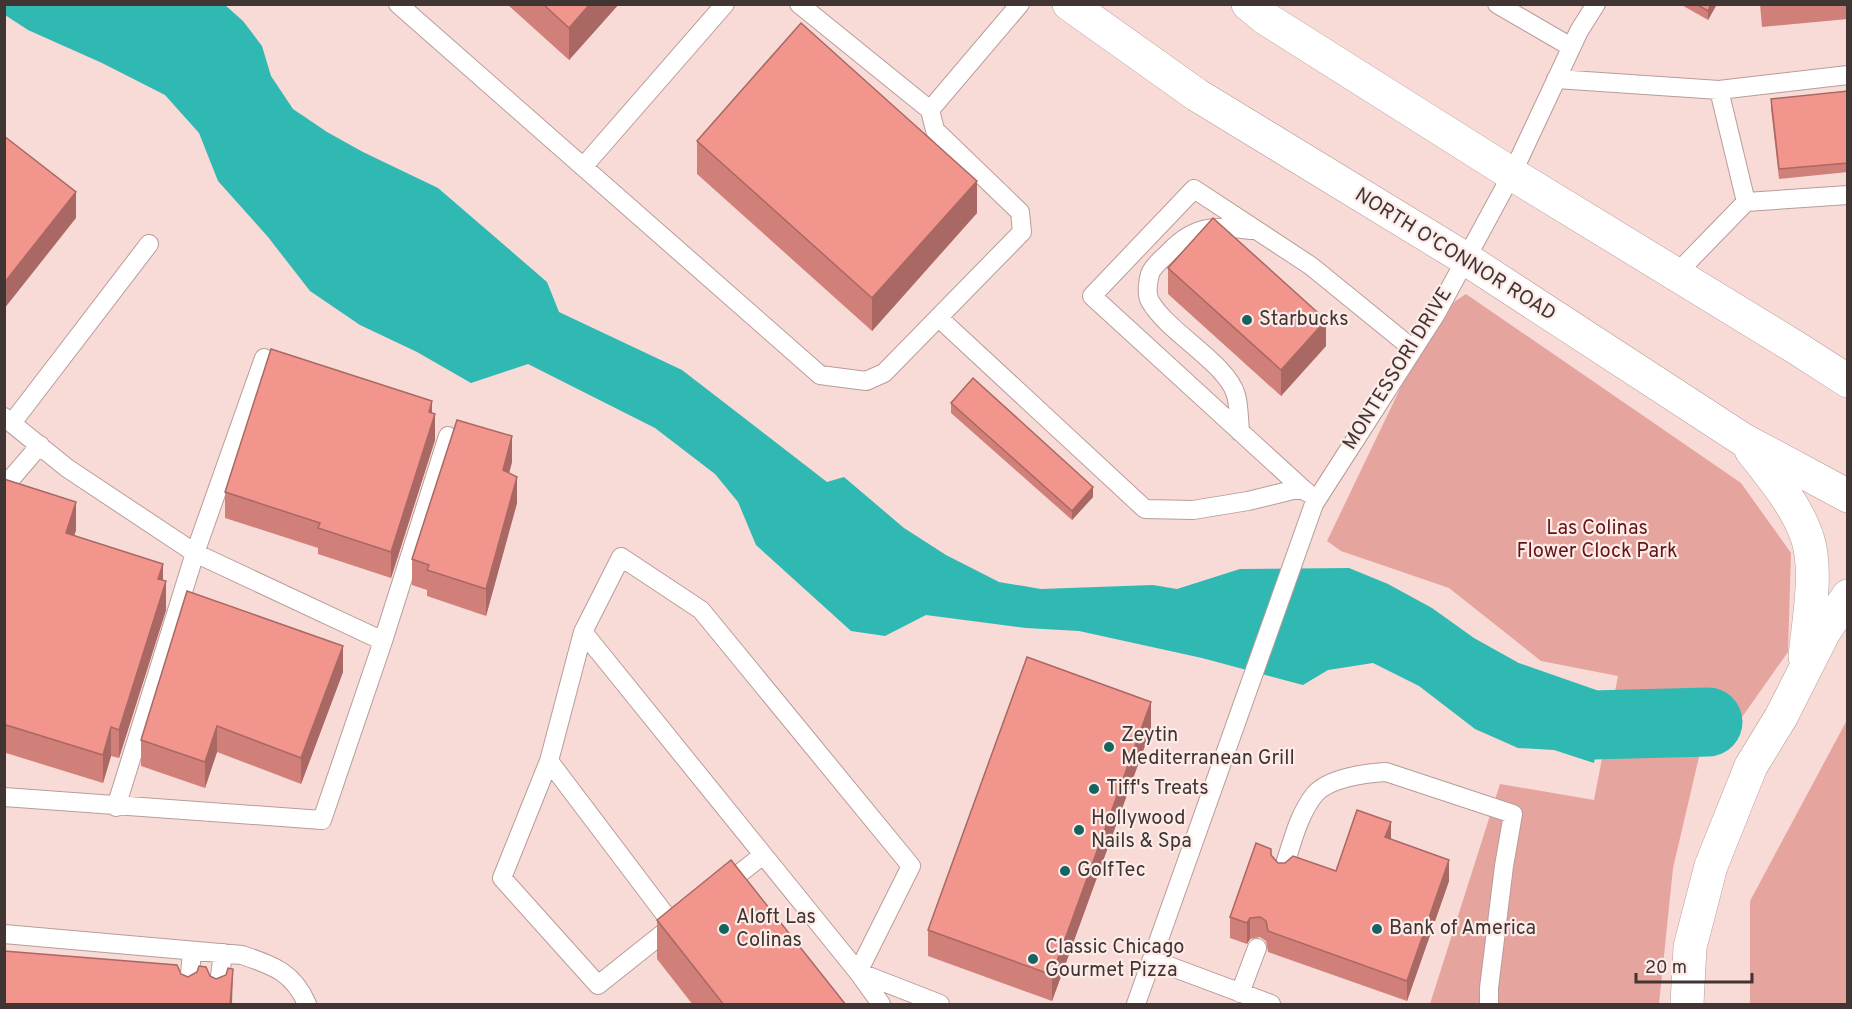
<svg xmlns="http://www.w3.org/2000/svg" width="1852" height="1009" viewBox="0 0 1852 1009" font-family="Overpass,sans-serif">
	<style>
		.green { fill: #e6a49e }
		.water { fill: #2fb9b2 }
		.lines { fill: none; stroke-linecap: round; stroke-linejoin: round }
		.river { stroke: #2fb9b2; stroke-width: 69 }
		.lane-casing { stroke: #b99c99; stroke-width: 20 }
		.secondary-casing { stroke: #b99c99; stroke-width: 34 }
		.lane { stroke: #fff; stroke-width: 18 }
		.secondary { stroke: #fff; stroke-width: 33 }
		.wall { fill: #d08079 }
		.shaded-wall { fill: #a96863 }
		.building { fill: #f2958d; stroke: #a96863; stroke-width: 1.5 }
		.poi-dot { fill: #166460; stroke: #fdebe8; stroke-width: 2 }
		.labels { text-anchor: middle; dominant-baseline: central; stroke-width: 4.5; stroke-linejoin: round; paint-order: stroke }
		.street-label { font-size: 20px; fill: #403533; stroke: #fdebe8 }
		.poi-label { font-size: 20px; fill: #403533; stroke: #fdebe8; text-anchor: start }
		.park-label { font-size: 20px; fill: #651315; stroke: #fdebe8 }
	</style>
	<rect width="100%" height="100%" fill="#f8dad7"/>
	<path class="green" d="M 1466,294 L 1741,483 L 1791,553 L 1788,652 L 1723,744 L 1699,757 L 1673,868 L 1659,1004 L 1430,1004 L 1500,784 L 1594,800 L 1618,676 L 1541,661 L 1449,588 L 1341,551 L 1327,541 L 1436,314 Z
		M 1847,720 L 1847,1004 L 1750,1004 L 1750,901 Z"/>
	<path class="water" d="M 4,5 L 225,5 L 243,21 L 262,46 L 271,76 L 293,109 L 327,132 L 363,152 L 438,188 L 547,282 L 559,312 L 682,370 L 827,482 L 844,477 L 904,528 L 946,555 L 999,582 L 1041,589 L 1153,585 L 1177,589 L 1240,569 L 1349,568 L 1388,584 L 1432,608 L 1474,638 L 1517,662 L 1548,690 L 1604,701 L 1594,763 L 1554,750 L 1518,748 L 1475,729 L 1419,686 L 1373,663 L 1328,670 L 1303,685 L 1202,658 L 1079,631 L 1026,628 L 926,615 L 885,636 L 851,631 L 756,545 L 738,502 L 715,474 L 655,428 L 528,364 L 471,383 L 417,352 L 360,325 L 310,291 L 268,237 L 218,181 L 199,133 L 165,95 L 102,63 L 28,30 L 5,15 Z"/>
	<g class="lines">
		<path class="river" d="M 1509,696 L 1592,725 L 1708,722"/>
		<g class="lane-casing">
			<path id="lane" d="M 398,4 L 820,375 L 866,381 L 884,373 L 1022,232 L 1020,212 L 935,130 L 930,110 L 1020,4
				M 799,4 L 930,110
				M 1497,4 L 1571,47
				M 1556,79 L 1719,90 L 1848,75
				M 583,167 L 725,4
				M 1746,202 L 1848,195
				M 1676,274 L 1746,202 L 1719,90
				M 939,318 L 1145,509 L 1193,510 L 1248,501 L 1293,490 L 1304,490 L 1308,493
				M 4,417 L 67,468 L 195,553 L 383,641 L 322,820 L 4,797
				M 12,423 L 149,244
				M 1240,432 C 1239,420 1239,406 1236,395 C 1227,363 1167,332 1150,301 C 1146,294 1148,281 1150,274 C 1153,265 1165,257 1171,250 C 1196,224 1218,226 1251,230
				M 4,487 L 40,445
				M 1304,490 L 1092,296 L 1194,189 L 1311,266 L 1413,349
				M 583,632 L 858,972 L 881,1004
				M 383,641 L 448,436
				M 549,761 L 673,925
				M 116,807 L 195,553 L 264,358
				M 1282,873 C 1291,848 1297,816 1315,794 C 1329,778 1366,773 1386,772 L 1513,814 L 1504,866 L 1489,988 L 1489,1004
				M 721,888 L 763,855
				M 676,923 L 598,985 L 502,878 L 549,761 L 583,632 L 621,557 L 701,610 L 911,866 L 858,972 L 940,1004
				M 4,934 L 242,955 C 274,966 293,972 307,1004
				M 1153,960 L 1271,1004
				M 1240,993 L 1257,948
				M 188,998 L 192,951
				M 217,1000 L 223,953
				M 1136,1004 L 1314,504 L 1436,314 L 1512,174 L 1579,31 L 1596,4"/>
		</g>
		<g class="secondary-casing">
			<path id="secondary" d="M 1069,4 L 1197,95 L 1466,259 L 1742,439 L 1848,496
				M 1248,4 L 1265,18 L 1512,174 L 1795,347 L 1848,381
				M 1751,450 C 1772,477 1798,507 1808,540 C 1818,573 1808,623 1805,657
				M 1687,1004 L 1690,947 L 1711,866 L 1751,766 L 1781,717 L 1824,632 L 1848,596"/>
		</g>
		<use href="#lane" class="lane"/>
		<use href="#secondary" class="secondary"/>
	</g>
	<path class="wall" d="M 507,4 L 619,4 L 569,60 Z
		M 1680,4 L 1717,4 L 1708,20 Z
		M 1760,4 L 1848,4 L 1848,19 L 1762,27 Z
		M 1848,91 L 1848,172 L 1779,179 L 1771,108 L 1771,99 Z
		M 697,141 L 977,213 L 872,331 L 697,174 Z
		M 1168,268 L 1326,346 L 1281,396 L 1168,294 Z
		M 951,403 L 1093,497 L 1072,520 L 951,413 Z
		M 432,413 L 435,440 L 391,578 L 318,554 L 318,548 L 225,518 L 225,492 Z
		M 512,462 L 509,473 L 517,503 L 486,616 L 427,596 L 427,590 L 412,585 L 412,559 Z
		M 4,479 L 76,530 L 74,536 L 163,580 L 166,610 L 119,758 L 111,756 L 103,783 L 6,753 L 4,757 Z
		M 343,672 L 301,784 L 217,752 L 205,788 L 141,766 L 141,740 Z
		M 1151,729 L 1052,1001 L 928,956 L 928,930 Z
		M 1391,839 L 1449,881 L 1407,1001 L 1268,952 L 1266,941 L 1260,937 L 1250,939 L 1247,944 L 1230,938 L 1230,917 L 1271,855 L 1278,863 L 1336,871 Z
		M 657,920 L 846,1005 L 693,1005 L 657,959 Z"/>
	<path class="shaded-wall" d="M 590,4 L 619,4 L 569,60 L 569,28 Z
		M 1711,4 L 1717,4 L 1708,20 L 1708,11 Z
		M 977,181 L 977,213 L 872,331 L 872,298 Z
		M 76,192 L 76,218 L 4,309 L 4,283 Z
		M 1326,320 L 1326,346 L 1281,396 L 1281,370 Z
		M 432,401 L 432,422 L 435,414 L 435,440 L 391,578 L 391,552 Z
		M 512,436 L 512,462 L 503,496 L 503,470 Z
		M 517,477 L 517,503 L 486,616 L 486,589 Z
		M 1093,487 L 1093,497 L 1072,520 L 1072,511 Z
		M 76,502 L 76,530 L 66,561 L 66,533 Z
		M 163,564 L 163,591 L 166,581 L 166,610 L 119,758 L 119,730 L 158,579 Z
		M 343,646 L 343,672 L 301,784 L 301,758 Z
		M 1151,702 L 1151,729 L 1052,1001 L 1052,975 Z
		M 6,725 L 6,753 L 4,757 L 4,729 Z
		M 217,726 L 217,752 L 205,788 L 205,762 Z
		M 111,727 L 111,756 L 103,783 L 103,755 Z
		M 1391,822 L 1391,843 L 1385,837 Z
		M 1449,860 L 1449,881 L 1407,1001 L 1407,981 Z
		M 1250,918 L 1250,939 L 1247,944 L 1247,923 Z
		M 233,969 L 232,1005 L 230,1005 Z"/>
	<path class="building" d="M 543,4 L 590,4 L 569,28 Z
		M 1696,4 L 1711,4 L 1708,11 Z
		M 801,23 L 977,181 L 872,298 L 697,141 Z
		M 1848,91 L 1848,163 L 1779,169 L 1771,99 Z
		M 4,136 L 76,192 L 4,283 Z
		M 1213,218 L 1326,320 L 1281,370 L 1168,268 Z
		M 271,349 L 432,401 L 429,412 L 435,414 L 391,552 L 318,528 L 320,523 L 225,492 Z
		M 973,378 L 1093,487 L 1072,511 L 951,403 Z
		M 457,420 L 512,436 L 503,470 L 517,477 L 486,589 L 427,570 L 429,565 L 412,559 Z
		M 4,479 L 76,502 L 66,533 L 163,564 L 158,579 L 166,581 L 119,730 L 111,727 L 103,755 L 6,725 L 4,729 Z
		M 187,591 L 343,646 L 301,758 L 217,726 L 205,762 L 141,740 Z
		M 1027,657 L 1151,702 L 1052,975 L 928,930 Z
		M 1357,810 L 1391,822 L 1385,837 L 1449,860 L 1407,981 L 1268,931 L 1266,921 L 1260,917 L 1250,918 L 1247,923 L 1230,917 L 1256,843 L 1271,849 L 1271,855 L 1278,863 L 1285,863 L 1293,856 L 1336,871 Z
		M 731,860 L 846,1005 L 724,1005 L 657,920 Z
		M 4,951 L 177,965 L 181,974 L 188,977 L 197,972 L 199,966 L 206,967 L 210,976 L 216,979 L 226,975 L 228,968 L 233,969 L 230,1005 L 4,1005 Z"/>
	<g class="poi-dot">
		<circle cx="1247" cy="320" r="6"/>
		<circle cx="1109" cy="747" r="6"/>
		<circle cx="1094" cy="789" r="6"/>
		<circle cx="1079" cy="830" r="6"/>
		<circle cx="1065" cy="871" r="6"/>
		<circle cx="724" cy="929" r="6"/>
		<circle cx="1377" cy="929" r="6"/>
		<circle cx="1033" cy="959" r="6"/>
	</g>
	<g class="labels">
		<g class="street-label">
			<text transform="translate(1455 255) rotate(32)">NORTH O'CONNOR ROAD</text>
			<text transform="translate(1398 369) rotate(-58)">MONTESSORI DRIVE</text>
		</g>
		<g class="poi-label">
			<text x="1259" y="320">Starbucks</text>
			<text x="1121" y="736">Zeytin<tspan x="1121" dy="23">Mediterranean Grill</tspan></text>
			<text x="1106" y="789">Tiff's Treats</text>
			<text x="1091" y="819">Hollywood<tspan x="1091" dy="23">Nails &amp; Spa</tspan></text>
			<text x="1077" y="871">GolfTec</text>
			<text x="736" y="918">Aloft Las<tspan x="736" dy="23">Colinas</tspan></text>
			<text x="1389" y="929">Bank of America</text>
			<text x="1045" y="948">Classic Chicago<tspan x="1045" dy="23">Gourmet Pizza</tspan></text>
		</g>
		<g class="park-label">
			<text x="1597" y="529">Las Colinas<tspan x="1597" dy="23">Flower Clock Park</tspan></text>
		</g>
	</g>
	<rect width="1852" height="1009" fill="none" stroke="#403533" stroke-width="12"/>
	<path d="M1636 973v9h116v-9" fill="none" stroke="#403533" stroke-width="3"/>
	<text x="1645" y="973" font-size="18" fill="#403533" stroke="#fdebe8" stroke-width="4.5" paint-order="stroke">20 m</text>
</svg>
